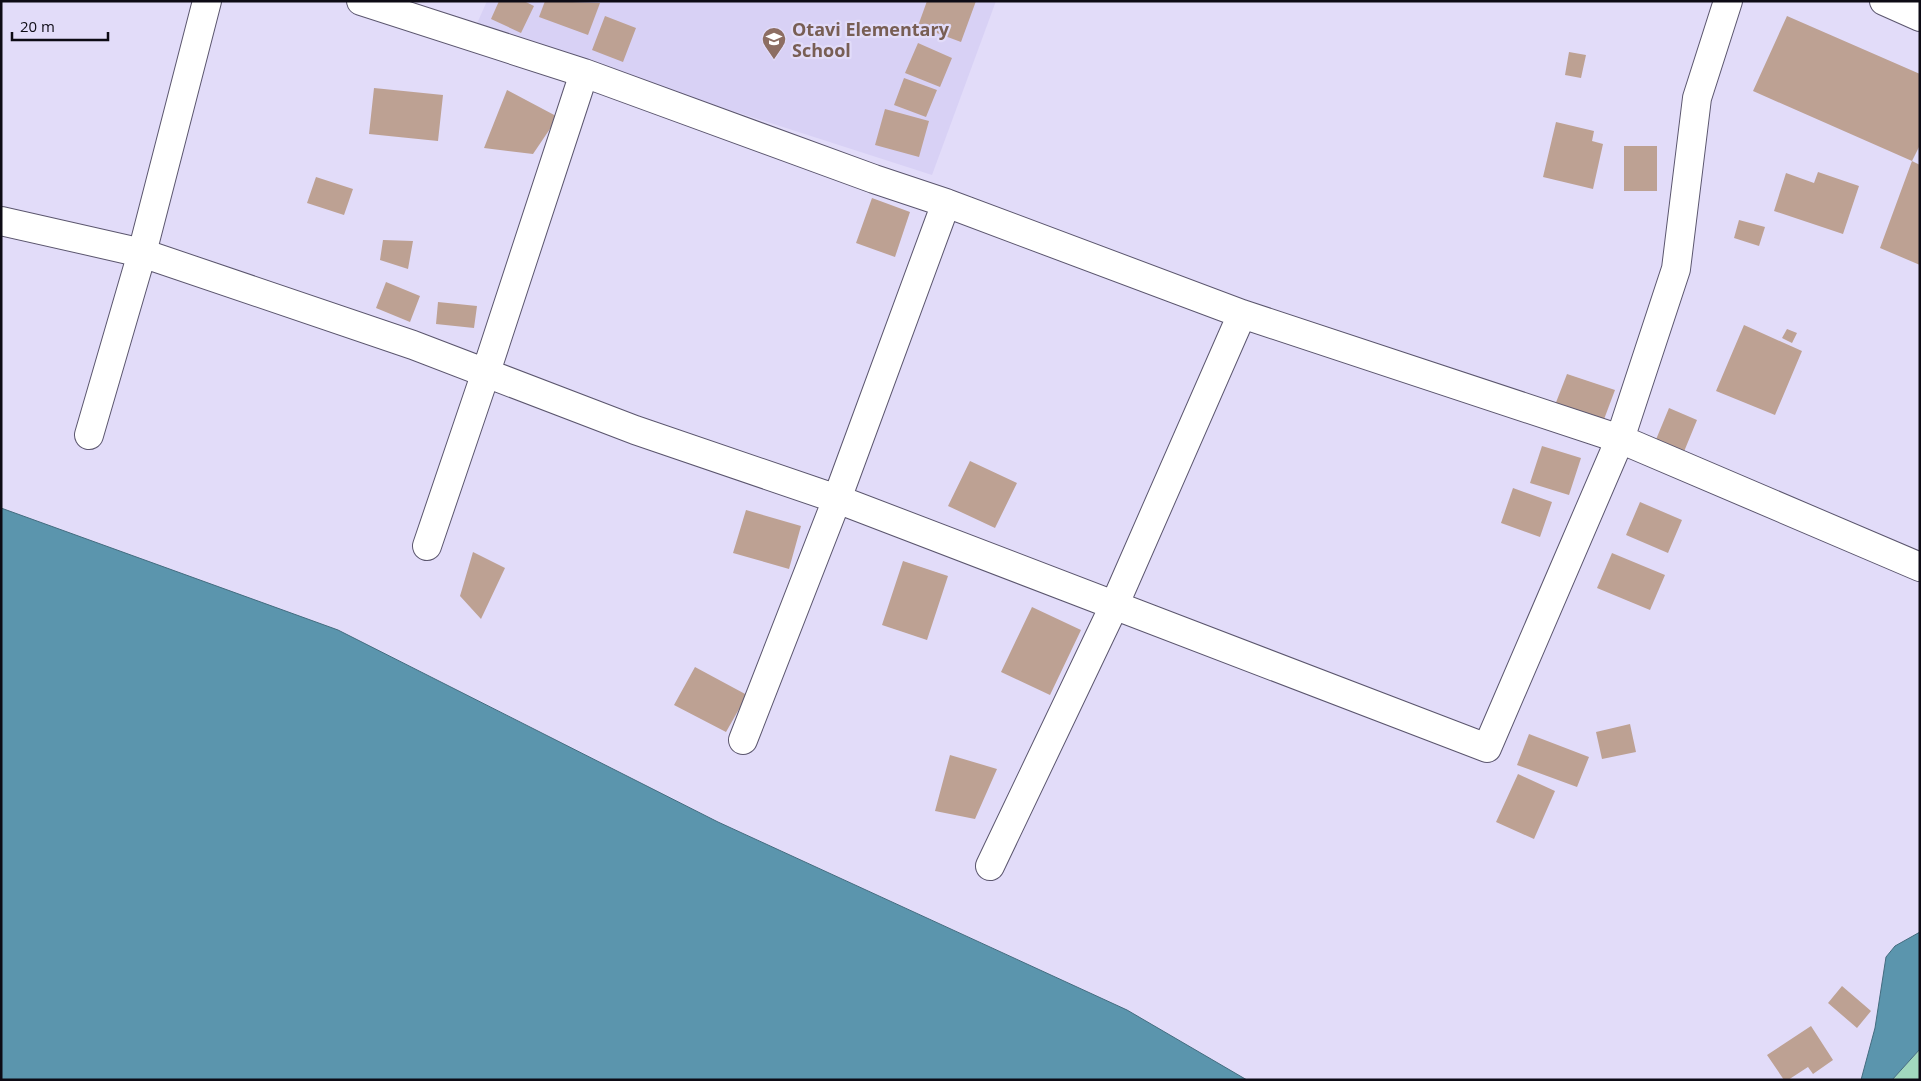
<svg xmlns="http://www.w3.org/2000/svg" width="1921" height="1081" viewBox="0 0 1921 1081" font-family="'Open Sans',sans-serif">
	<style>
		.built { fill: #d8d1f5 }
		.green { fill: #a1d8be }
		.water { fill: #5b95ad; stroke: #446c7f }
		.building { fill: #bda193 }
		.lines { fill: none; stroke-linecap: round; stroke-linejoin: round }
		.minor-casing { stroke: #5b566e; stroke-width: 30 }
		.minor { stroke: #fff; stroke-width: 28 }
		.labels { text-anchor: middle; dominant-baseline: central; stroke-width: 4.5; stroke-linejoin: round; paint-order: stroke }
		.education-label { font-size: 18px; font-weight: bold; fill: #785e54; stroke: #e2dcf9; text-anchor: start }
	</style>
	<rect width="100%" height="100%" fill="#e2dcf9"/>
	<path class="built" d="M 487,1 L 996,1 L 932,175 L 475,28 Z"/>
	<path class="green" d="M 1920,1049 L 1920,1080 L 1892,1080 L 1893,1079 Z"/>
	<path class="water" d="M 1,508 L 338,630 L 718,822 L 1127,1010 L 1247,1080 L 1,1080 Z
		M 1920,932 L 1920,1049 L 1892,1080 L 1861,1080 L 1875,1028 L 1886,957 L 1895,946 Z"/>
	<path class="building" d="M 499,1 L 524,1 L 534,6 L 521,33 L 491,19 Z
		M 545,1 L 600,3 L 588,35 L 539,17 Z
		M 927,1 L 976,1 L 961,42 L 918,26 Z
		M 605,16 L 636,28 L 623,62 L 592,50 Z
		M 1787,16 L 1920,74 L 1920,145 L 1912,161 L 1920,165 L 1920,265 L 1880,248 L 1912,161 L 1753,91 Z
		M 918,43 L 952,58 L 940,87 L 905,73 Z
		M 1569,52 L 1586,55 L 1581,78 L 1565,75 Z
		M 904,78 L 937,90 L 926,117 L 894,105 Z
		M 374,88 L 443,95 L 438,141 L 369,134 Z
		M 507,90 L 558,117 L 533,154 L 484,148 Z
		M 885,109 L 929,121 L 919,157 L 875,145 Z
		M 1556,122 L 1594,131 L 1592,141 L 1603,144 L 1593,189 L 1543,177 Z
		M 1624,146 L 1657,146 L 1657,191 L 1624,191 Z
		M 1818,172 L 1859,186 L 1843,234 L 1774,211 L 1786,173 L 1814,183 Z
		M 316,177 L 353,189 L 344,215 L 307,203 Z
		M 872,198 L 910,212 L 895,257 L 856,243 Z
		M 1739,220 L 1765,227 L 1759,246 L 1734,238 Z
		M 383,240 L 413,241 L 408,269 L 380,260 Z
		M 386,282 L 420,296 L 410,322 L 376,308 Z
		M 438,302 L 477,306 L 474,328 L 436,324 Z
		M 1744,325 L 1802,351 L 1775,415 L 1716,391 Z
		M 1787,329 L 1797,333 L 1792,343 L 1782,338 Z
		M 1567,374 L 1615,390 L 1603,422 L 1555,405 Z
		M 1669,408 L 1697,420 L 1683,454 L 1655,442 Z
		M 1542,446 L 1581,458 L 1569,495 L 1530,483 Z
		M 970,461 L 1017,483 L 995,528 L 948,506 Z
		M 1513,488 L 1552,502 L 1540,537 L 1501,523 Z
		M 1640,502 L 1682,520 L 1668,553 L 1626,535 Z
		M 746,510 L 801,526 L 789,569 L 733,553 Z
		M 473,552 L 505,568 L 481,619 L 460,596 Z
		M 1612,553 L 1665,575 L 1650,610 L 1597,588 Z
		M 903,561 L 948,576 L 927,640 L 882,625 Z
		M 1032,607 L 1081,630 L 1050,695 L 1001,672 Z
		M 695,667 L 747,695 L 726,732 L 674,705 Z
		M 1630,724 L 1636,752 L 1602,759 L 1596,732 Z
		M 1529,734 L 1589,757 L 1577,787 L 1517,765 Z
		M 950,755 L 997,769 L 975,819 L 935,811 Z
		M 1518,774 L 1555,791 L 1534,839 L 1496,822 Z
		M 1842,986 L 1871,1011 L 1857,1028 L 1828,1003 Z
		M 1811,1026 L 1833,1060 L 1813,1074 L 1808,1067 L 1788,1080 L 1784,1080 L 1767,1055 Z"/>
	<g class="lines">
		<g class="minor-casing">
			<path id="minor" d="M 361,1 L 584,73 L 874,179 L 946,203 L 1242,314 L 1620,439 L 1920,567
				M 1884,1 L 1920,17
				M 1,221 L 142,253 L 413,345 L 635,430 L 837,499 L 1487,748 L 1620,439 L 1676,269 L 1697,98 L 1728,1
				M 89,435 L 142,253 L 207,1
				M 427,546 L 486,372 L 584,73
				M 743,740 L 837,499 L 946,203
				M 990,866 L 1114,606 L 1242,314"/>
		</g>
		<use href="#minor" class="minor"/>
	</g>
	<defs>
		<g id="school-pin" transform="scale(1.25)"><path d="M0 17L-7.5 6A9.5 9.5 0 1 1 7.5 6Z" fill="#8d6e63" stroke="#e2dcf9"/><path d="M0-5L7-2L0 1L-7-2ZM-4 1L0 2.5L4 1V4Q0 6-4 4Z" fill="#fff"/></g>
	</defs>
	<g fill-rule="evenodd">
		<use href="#school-pin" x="774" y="39"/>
	</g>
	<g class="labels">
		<g class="education-label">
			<text x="792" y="29">Otavi Elementary<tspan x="792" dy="21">School</tspan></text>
		</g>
	</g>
	<rect width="1921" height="1081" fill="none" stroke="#0d0b15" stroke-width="5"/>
	<path d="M12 32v8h96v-8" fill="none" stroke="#0d0b15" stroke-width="2.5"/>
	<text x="20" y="32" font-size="15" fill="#0d0b15" stroke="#e2dcf9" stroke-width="4" paint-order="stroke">20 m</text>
</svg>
